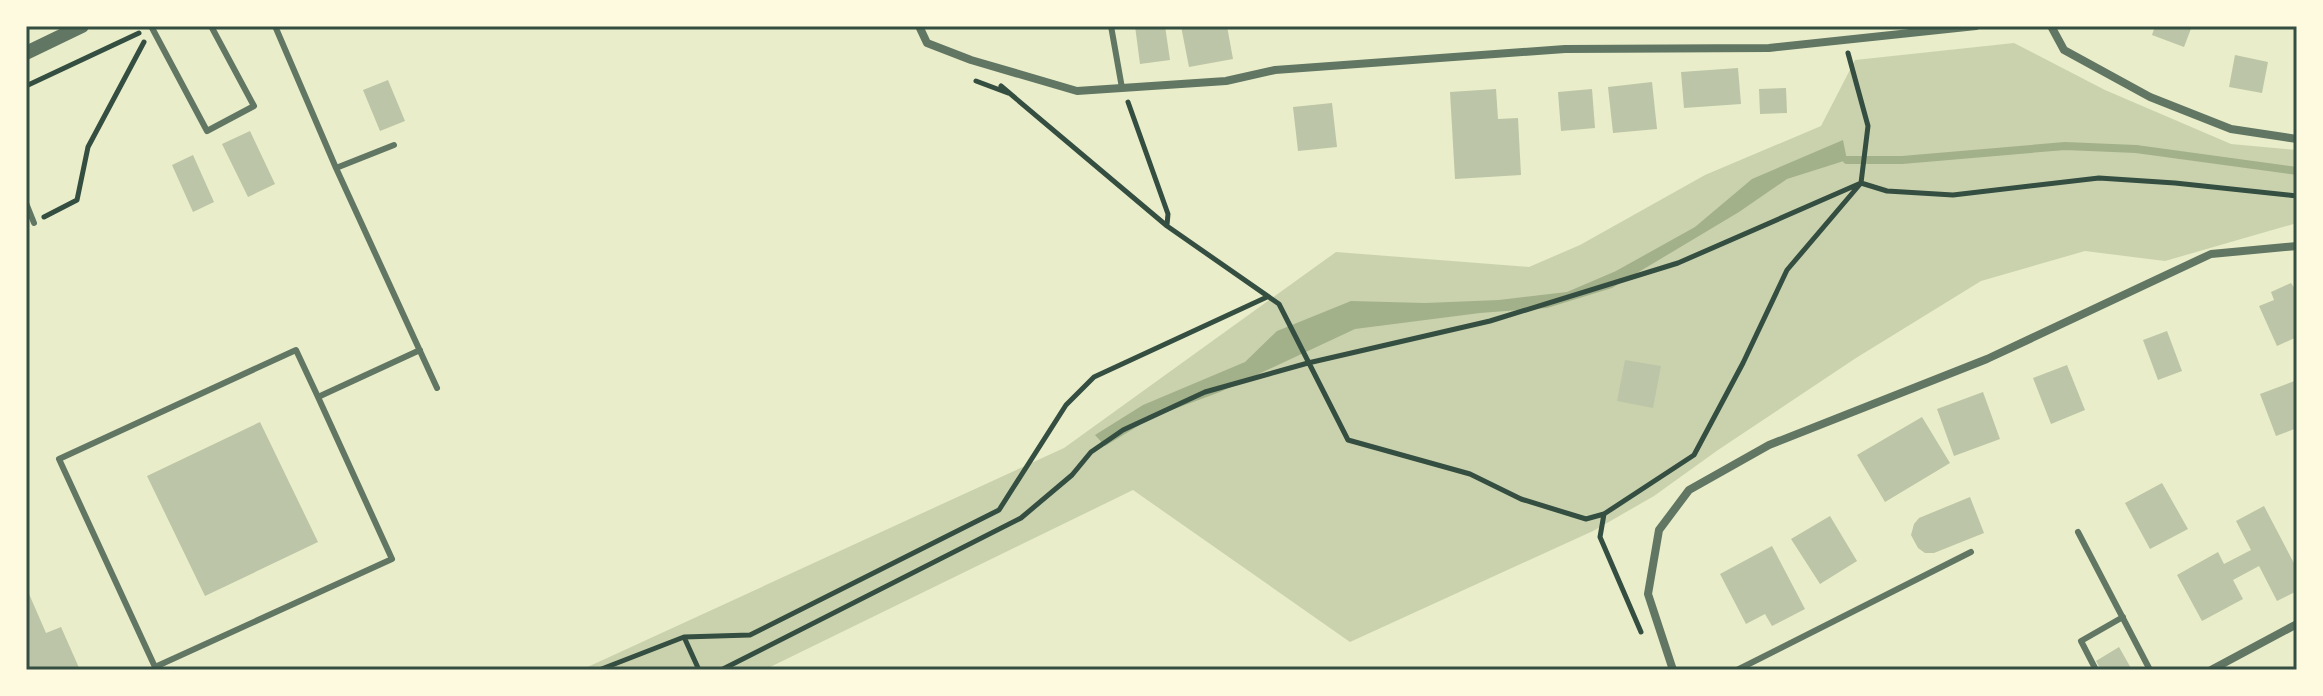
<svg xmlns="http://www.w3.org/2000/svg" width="2323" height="696" viewBox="0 0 2323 696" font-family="'Nunito Sans',sans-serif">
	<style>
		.green { fill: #cad2ad }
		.water { fill: #a3b18a }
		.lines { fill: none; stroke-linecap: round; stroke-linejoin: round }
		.stream { stroke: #a3b18a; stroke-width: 8 }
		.building { fill: #bcc5a7 }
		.path { stroke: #344e41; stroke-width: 5 }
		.service { stroke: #617663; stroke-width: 6 }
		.minor { stroke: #617663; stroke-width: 8 }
		.tertiary { stroke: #617663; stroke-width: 14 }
		.neatline { fill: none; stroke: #344e41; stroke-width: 3 }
	</style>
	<rect width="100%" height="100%" fill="#e9edc9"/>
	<path class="green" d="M 2014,43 L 2105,90 L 2231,144 L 2297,150 L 2297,223 L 2165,261 L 2085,251 L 1981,281 L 1856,358 L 1718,450 L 1654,496 L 1593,531 L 1350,642 L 1133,490 L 764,670 L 581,670 L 1064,448 L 1336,252 L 1529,267 L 1580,245 L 1705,175 L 1821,126 L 1855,60 Z"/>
	<path class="water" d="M 1843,140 L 1847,160 L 1787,179 L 1739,212 L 1612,288 L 1547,308 L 1480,313 L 1355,329 L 1220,392 L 1153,417 L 1105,446 L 1095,435 L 1143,405 L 1245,362 L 1277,331 L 1351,301 L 1425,303 L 1499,300 L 1567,292 L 1616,271 L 1695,227 L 1752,179 Z"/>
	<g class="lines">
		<path class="stream" d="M 1847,160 L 1902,160 L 2065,146 L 2136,149 L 2297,171"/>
	</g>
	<path class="building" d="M 1135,26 L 1165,26 L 1170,60 L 1140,64 Z
		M 1181,26 L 1227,26 L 1233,59 L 1189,67 Z
		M 2155,26 L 2192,26 L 2184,47 L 2152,35 Z
		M 2235,55 L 2268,62 L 2262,93 L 2229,87 Z
		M 1738,68 L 1741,104 L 1684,108 L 1681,72 Z
		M 388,80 L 405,121 L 380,131 L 363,90 Z
		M 1652,82 L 1657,129 L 1613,133 L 1608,87 Z
		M 1786,88 L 1787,113 L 1760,114 L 1759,89 Z
		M 1496,89 L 1498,119 L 1518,118 L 1521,175 L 1455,179 L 1450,92 Z
		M 1592,89 L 1595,128 L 1561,131 L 1558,92 Z
		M 1332,103 L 1337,147 L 1298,151 L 1293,107 Z
		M 250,131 L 275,184 L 248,197 L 222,144 Z
		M 193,155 L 214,202 L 193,212 L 172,165 Z
		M 2291,283 L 2297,292 L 2297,337 L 2277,346 L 2259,306 L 2274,300 L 2271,292 Z
		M 2167,331 L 2182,371 L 2158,380 L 2143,340 Z
		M 1625,360 L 1661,366 L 1653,408 L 1617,401 Z
		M 2067,365 L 2085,410 L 2051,424 L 2033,378 Z
		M 2297,380 L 2297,428 L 2276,436 L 2260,394 Z
		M 1983,392 L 2000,439 L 1954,456 L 1937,409 Z
		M 1922,417 L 1950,463 L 1885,502 L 1857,455 Z
		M 260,422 L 318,542 L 205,596 L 147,476 Z
		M 2162,483 L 2188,529 L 2150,549 L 2125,503 Z
		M 1970,497 L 1984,533 L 1934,553 L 1925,553 L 1918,548 L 1911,535 L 1914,524 L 1919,518 Z
		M 2264,506 L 2297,569 L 2297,591 L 2277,601 L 2259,566 L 2233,580 L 2243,599 L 2202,621 L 2177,575 L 2218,552 L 2224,564 L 2251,550 L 2236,521 Z
		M 1830,516 L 1857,561 L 1820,584 L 1791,539 Z
		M 1772,546 L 1805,609 L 1772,626 L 1765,614 L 1746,624 L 1720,574 Z
		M 26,587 L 46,633 L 61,627 L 80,670 L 26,670 Z
		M 2119,647 L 2132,670 L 2101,670 L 2096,661 Z"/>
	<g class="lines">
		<path class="path" d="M 976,81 L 1008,93
			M 26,86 L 139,33
			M 1001,86 L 1167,226 L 1279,304 L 1348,440 L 1470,474 L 1521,499 L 1586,519 L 1604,514 L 1694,455 L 1743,363 L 1787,270 L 1861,183 L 1868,126 L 1848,53
			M 1128,102 L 1168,214 L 1167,225
			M 44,217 L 77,200 L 88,147 L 144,42
			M 1604,514 L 1600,537 L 1641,632
			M 684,637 L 699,670
			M 599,670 L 684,637 L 750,635 L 999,510 L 1066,405 L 1094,377 L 1267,297
			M 721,670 L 1021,518 L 1072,475 L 1091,452 L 1123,430 L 1205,392 L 1308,363 L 1490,321 L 1678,263 L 1861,183 L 1887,191 L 1953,195 L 2099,178 L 2175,183 L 2297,196"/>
		<path class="service" d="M 151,26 L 207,131 L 254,106 L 211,26
			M 275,26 L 336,168 L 437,388
			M 1111,26 L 1122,88
			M 336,168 L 394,145
			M 26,203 L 34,223
			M 318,397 L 392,559 L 155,667 L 59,459 L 296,350 L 318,397 L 420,350
			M 2078,532 L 2150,670
			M 1737,670 L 1971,552
			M 2096,670 L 2081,641 L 2123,617"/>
		<path class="minor" d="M 919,26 L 927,43 L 971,60 L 1077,91 L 1226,81 L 1275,70 L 1565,49 L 1769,48 L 1976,26
			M 2051,26 L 2064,50 L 2150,97 L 2231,129 L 2297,139
			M 1673,670 L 1648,594 L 1659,530 L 1689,490 L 1769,445 L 1987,359 L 2211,254 L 2297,246
			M 2211,670 L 2297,624"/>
		<path class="tertiary" d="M 26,53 L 82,26"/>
	</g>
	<rect width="2323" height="696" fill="none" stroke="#fefae0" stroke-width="56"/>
	<rect x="28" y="28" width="2267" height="640" class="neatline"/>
</svg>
